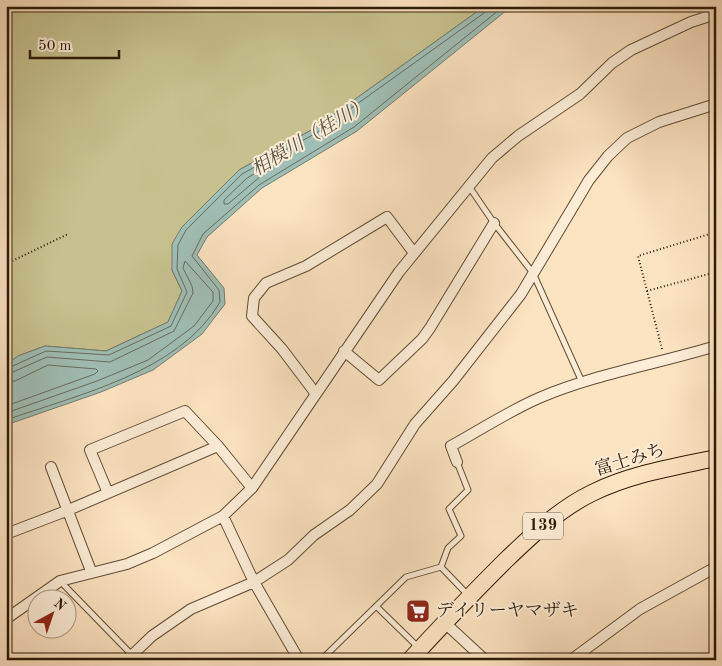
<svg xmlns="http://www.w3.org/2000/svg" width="722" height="666" viewBox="0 0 722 666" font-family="'Old Standard TT','Noto Serif JP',serif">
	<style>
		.green { fill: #c6c18e; stroke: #7a6e4a }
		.water { fill: #9fbeb5; stroke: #727d6f }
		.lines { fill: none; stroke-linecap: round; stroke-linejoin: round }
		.shore { stroke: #666c5e; stroke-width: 1 }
		.service-casing { stroke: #624d36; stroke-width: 7 }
		.minor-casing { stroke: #624d36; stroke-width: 12 }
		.trunk-casing { stroke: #2e1b07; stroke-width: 18 }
		.path { stroke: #2e1b07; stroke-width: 2; stroke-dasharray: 1 2.5; stroke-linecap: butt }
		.service { stroke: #fdedd7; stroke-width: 5 }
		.minor { stroke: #fdedd7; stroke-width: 10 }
		.trunk { stroke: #fce3c2; stroke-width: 16 }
		.labels { text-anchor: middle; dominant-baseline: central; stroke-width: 4; stroke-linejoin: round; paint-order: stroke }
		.shield { fill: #fdedd7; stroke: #6c5a45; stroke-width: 1 }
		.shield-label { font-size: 16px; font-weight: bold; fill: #2e1b07 }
		.street-label { font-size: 18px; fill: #2e1b07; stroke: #fdedd7 }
		.poi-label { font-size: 18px; fill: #2e1b07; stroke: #fdedd7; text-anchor: start }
		.water-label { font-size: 19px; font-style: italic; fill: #565444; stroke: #fdedd7 }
	</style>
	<rect width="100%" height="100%" fill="#fce3c2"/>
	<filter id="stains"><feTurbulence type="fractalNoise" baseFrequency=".004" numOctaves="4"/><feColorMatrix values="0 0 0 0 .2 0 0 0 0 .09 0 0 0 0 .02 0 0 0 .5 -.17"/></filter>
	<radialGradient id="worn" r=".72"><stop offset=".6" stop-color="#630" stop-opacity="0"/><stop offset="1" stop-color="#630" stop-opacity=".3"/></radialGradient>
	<path class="green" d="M 6,6 L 485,6 L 315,128 L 239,170 L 182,227 L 172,270 L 182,291 L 168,322 L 106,351 L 45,346 L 18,356 L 6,365 Z"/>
	<path class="water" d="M 485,6 L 512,6 L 357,131 L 262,188 L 207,237 L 197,255 L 224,288 L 225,304 L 202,334 L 153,370 L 101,392 L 6,425 L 6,365 L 18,356 L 45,346 L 106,351 L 168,322 L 182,291 L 172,270 L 172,244 L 182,227 L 239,170 L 315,128 Z"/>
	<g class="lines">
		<path class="shore" d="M 259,171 L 262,172 L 262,175 L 228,204 L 224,204 L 224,200 L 246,179 Z
			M 6,369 L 46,351 L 109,355 L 171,326 L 187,292 L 177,269 L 178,245 L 186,230 L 242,174 L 318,132 L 484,13 L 487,6
			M 6,375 L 47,357 L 110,362 L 174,331 L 193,293 L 192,286 L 183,268 L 185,261 L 213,292 L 213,301 L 194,326 L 148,360 L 97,381 L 6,413
			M 6,382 L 15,381 L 48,365 L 96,369 L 98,371 L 95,374 L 6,406
			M 6,420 C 77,395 180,372 220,302 L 219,290 L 192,256 L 203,234 L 259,185 L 354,127 L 504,6"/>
		<g class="service-casing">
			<path id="service" d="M 468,185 L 494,223 L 533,273 L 582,382
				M 441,567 L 467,594
				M 60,581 L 132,655
				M 377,607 L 418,647
				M 321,660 L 406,577 L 441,567 L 448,548 L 461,536 L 449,509 L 468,490 L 457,462"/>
		</g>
		<g class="minor-casing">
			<path id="minor" d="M 344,351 L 379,380 L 422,339 L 430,328 L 494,223
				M 316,394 L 282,349 L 252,316 L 254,298 L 266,283 L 306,266 L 387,217 L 414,253
				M 457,462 L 451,446 C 480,430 509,411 539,398 C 595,374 657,364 716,346
				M 51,467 L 91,571
				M 108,493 L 90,450 L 185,411 L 218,446
				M 223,516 L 254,582 L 299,660
				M 6,534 L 66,511 L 218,446 L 252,488
				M 6,619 L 60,581 L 127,564 L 153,553 L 223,516 L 252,488 L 399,272 L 492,158 L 518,136 L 580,94 L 612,63 L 631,50 L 691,22 L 716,14
				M 445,623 L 485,660
				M 127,660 L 152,636 L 191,609 L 254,582 L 288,560 L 314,535 L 350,510 L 377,484 L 415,424 L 453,381 L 521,294 L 589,180 L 608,156 L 627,138 L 659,122 L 716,104
				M 571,660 L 640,609 L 716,567"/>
		</g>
		<g class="trunk-casing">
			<path id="trunk" d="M 410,660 C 441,626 473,593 505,561 C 531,536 559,509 592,493 C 630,474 674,467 716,458"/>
		</g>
		<path class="path" d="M 6,264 L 68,234
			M 647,291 L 716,272
			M 662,349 L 638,256 L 716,232"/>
		<use href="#service" class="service"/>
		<use href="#minor" class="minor"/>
		<use href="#trunk" class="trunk"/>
	</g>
	<defs>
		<g id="supermarket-square" transform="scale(1.25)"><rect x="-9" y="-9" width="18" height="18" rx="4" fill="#8f2418" stroke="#fdedd7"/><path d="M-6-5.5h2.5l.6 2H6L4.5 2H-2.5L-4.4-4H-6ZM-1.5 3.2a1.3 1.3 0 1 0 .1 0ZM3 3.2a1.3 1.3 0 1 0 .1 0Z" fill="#fff"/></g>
	</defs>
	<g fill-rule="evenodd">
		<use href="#supermarket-square" x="418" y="611"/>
	</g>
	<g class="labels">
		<rect class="shield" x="523" y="512.5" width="40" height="27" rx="4"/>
		<g class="shield-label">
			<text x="543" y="526">139</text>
		</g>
		<g class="street-label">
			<text transform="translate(630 460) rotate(-17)">富士みち</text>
		</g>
		<g class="poi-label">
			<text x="436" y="611">デイリーヤマザキ</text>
		</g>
		<g class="water-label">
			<text transform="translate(311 138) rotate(-31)">相模川（桂川）</text>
		</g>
	</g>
	<rect width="722" height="666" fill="none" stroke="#fce3c2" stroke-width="25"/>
	<rect x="8" y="8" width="707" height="651" fill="none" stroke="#2e1b07" stroke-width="2.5"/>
	<rect x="12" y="12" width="697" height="641" fill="none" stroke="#2e1b07"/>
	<g transform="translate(52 614) rotate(40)"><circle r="24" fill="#fdedd7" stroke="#aa9984"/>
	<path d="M0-4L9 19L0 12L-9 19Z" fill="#8f2418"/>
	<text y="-8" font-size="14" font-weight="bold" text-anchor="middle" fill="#2e1b07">N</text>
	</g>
	<path d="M30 50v8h89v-8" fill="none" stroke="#2e1b07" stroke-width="2.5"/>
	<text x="38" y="50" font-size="15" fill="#2e1b07" stroke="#fdedd7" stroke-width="4" paint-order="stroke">50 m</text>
	<rect width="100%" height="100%" filter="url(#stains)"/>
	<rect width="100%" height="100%" fill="url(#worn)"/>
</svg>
